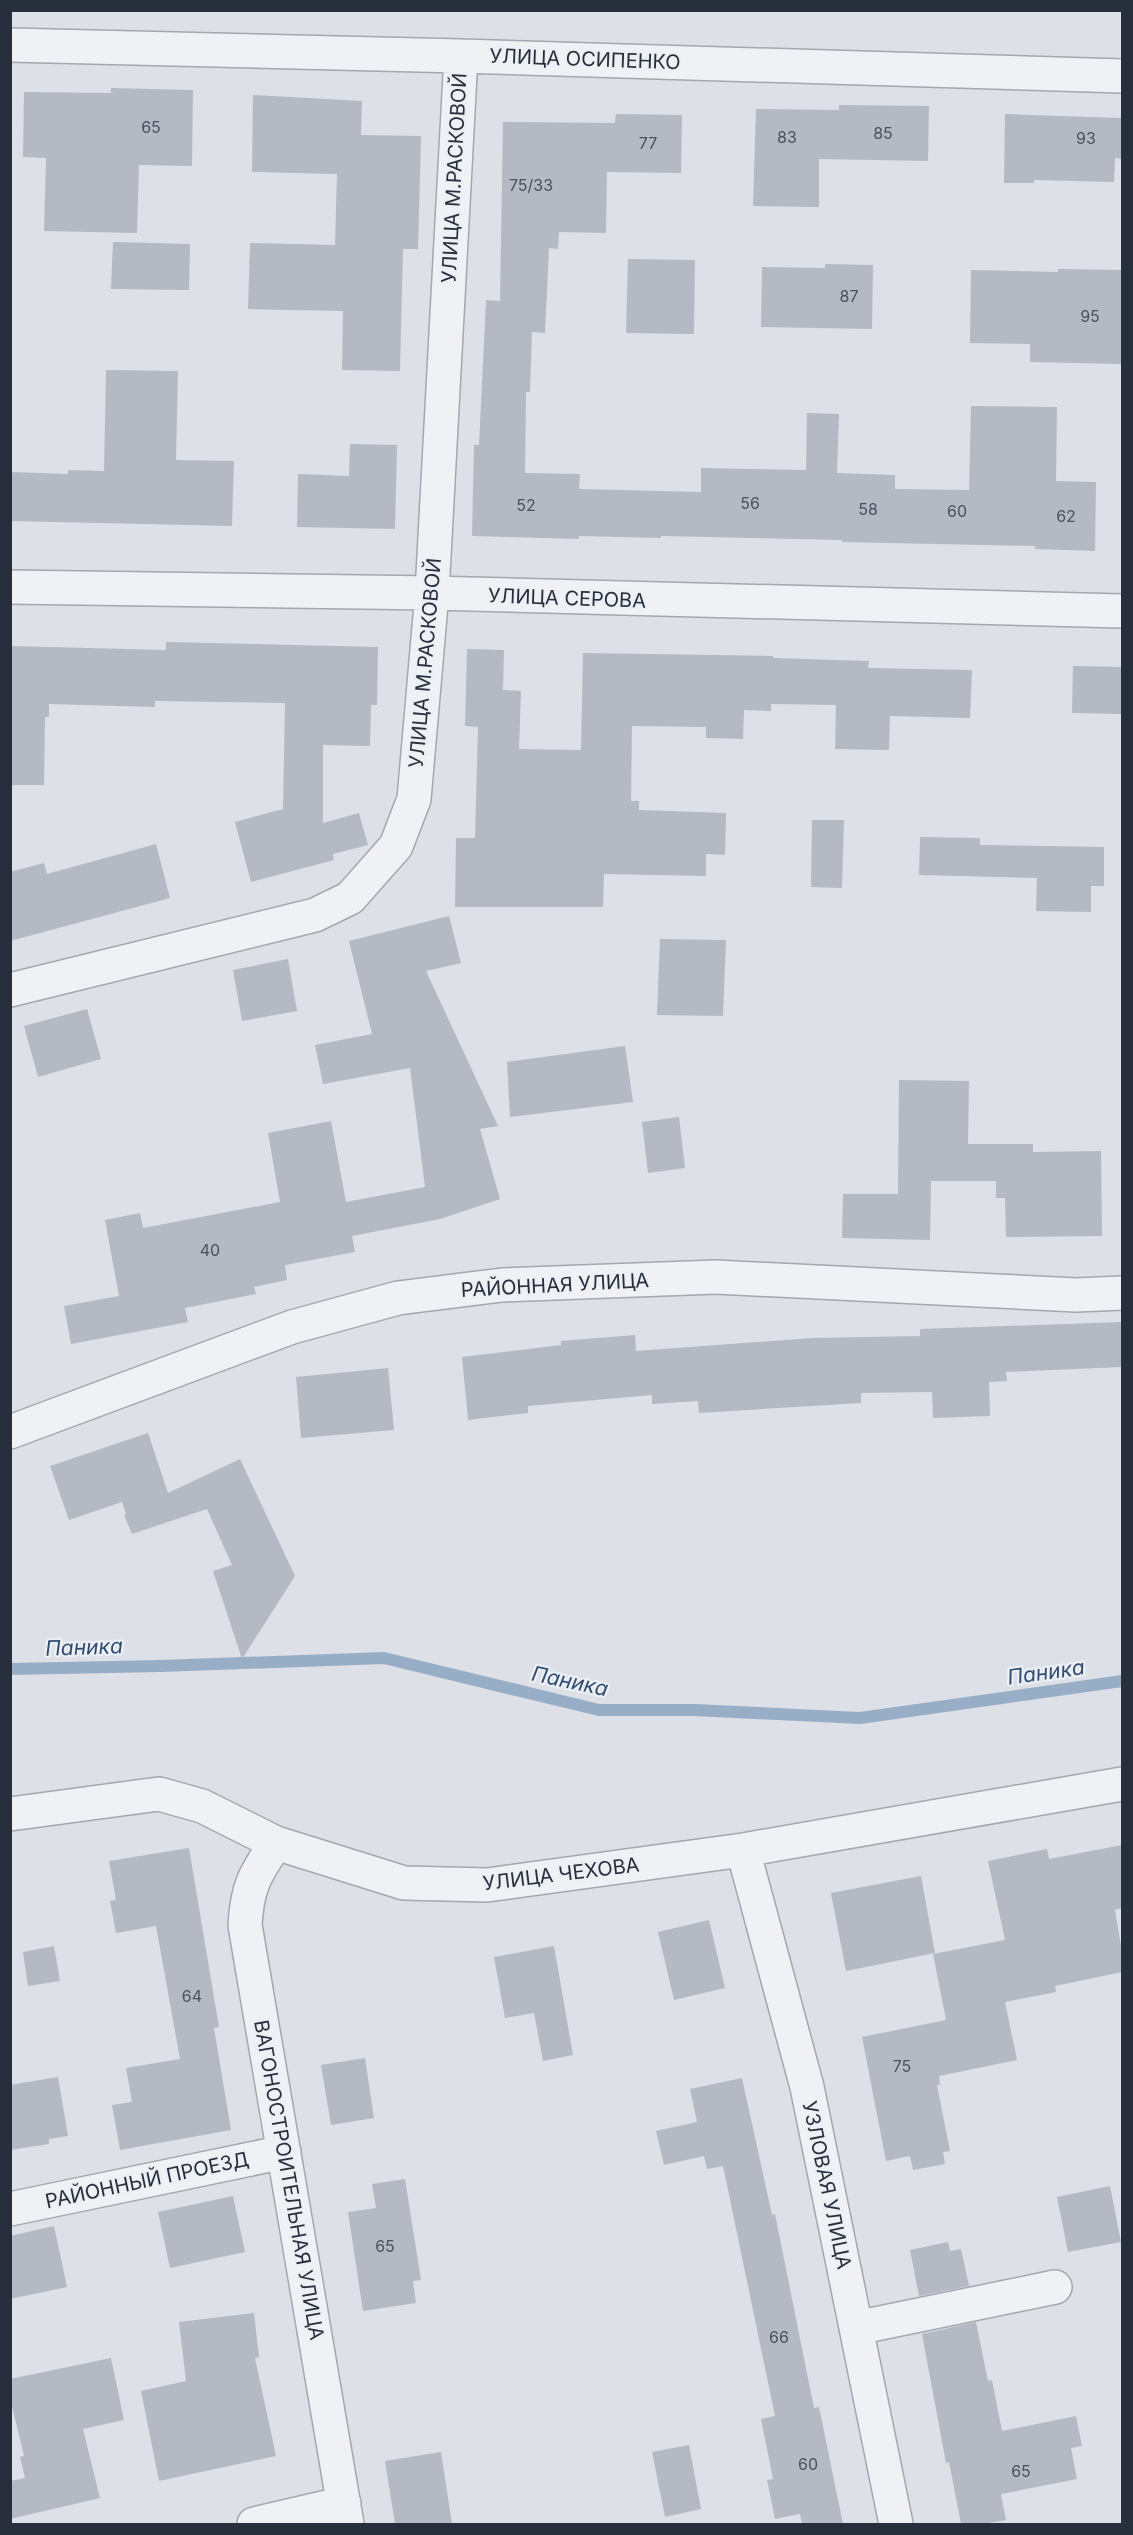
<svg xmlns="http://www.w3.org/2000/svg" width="1133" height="2535" viewBox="0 0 1133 2535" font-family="Inter,sans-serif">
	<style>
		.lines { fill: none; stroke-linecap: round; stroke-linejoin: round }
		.stream { stroke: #98aec6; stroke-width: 12 }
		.building { fill: #b4b9c3 }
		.minor-casing { stroke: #a3a7b0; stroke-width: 36 }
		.minor { stroke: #eff1f5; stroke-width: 33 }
		.labels { text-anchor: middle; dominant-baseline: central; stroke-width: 4.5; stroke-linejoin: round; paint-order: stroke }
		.number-label { font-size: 16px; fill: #4a515e }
		.street-label { font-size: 20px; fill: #272e3c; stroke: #eceff4 }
		.water-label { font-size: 21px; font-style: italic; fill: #324c6f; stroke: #eceff4 }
	</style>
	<rect width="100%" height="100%" fill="#dde0e6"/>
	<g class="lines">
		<path class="stream" d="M 10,1669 L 161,1666 L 384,1658 L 599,1710 L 694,1710 L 860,1718 L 1122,1681"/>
	</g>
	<path class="building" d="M 111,88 L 193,90 L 192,166 L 139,165 L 137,233 L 44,231 L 46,158 L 23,157 L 24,92 L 111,93 Z
		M 253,95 L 362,101 L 361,135 L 421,136 L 418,249 L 403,249 L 400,371 L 342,370 L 343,311 L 248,309 L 250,243 L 335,245 L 337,174 L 252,172 Z
		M 839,105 L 929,106 L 928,161 L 819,159 L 819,207 L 753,206 L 756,109 L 839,110 Z
		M 616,114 L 682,115 L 681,173 L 607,172 L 606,233 L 559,232 L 558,249 L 549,248 L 545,333 L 532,332 L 530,392 L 526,392 L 525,473 L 580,474 L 579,489 L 701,492 L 701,468 L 806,470 L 807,413 L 839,414 L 837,473 L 895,475 L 895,489 L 969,490 L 971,406 L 1057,407 L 1056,481 L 1096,482 L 1095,551 L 1035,549 L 1035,546 L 842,542 L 842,540 L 661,536 L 661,538 L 579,536 L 579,539 L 472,536 L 474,445 L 479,445 L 486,300 L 500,301 L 503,122 L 615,123 Z
		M 1005,114 L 1122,118 L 1122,159 L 1115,158 L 1114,182 L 1034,180 L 1034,183 L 1004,183 Z
		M 113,242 L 190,244 L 189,290 L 111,289 Z
		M 628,259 L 695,260 L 694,334 L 626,333 Z
		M 825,264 L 873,265 L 872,329 L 761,327 L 762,267 L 825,268 Z
		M 1058,269 L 1122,270 L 1122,364 L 1030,362 L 1030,344 L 970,343 L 971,270 L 1058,272 Z
		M 106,370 L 178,371 L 176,460 L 234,461 L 232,526 L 10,521 L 10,472 L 68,474 L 68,470 L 104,471 Z
		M 350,444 L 397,445 L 395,529 L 297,527 L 298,474 L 349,476 Z
		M 166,642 L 378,647 L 377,705 L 371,705 L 370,746 L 323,745 L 323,823 L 359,813 L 368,845 L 333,854 L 334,860 L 251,882 L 235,822 L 283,809 L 285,703 L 155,701 L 155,707 L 49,704 L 49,717 L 45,717 L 44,785 L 10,785 L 10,646 L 166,650 Z
		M 467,649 L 504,650 L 503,690 L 521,691 L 519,749 L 581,750 L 583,653 L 773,656 L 773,658 L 869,661 L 868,668 L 972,670 L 970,718 L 890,716 L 889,750 L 835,749 L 836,705 L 771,704 L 771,711 L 744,710 L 743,739 L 706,738 L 706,727 L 632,726 L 631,801 L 639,801 L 639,810 L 726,813 L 725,855 L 706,854 L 706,876 L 604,874 L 603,907 L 455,907 L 456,838 L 475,838 L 478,727 L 465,726 Z
		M 1073,666 L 1122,667 L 1122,714 L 1072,713 Z
		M 812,820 L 844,820 L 842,888 L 811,887 Z
		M 920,837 L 980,838 L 980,845 L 1104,847 L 1104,886 L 1091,886 L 1091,912 L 1036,911 L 1037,878 L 919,875 Z
		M 156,844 L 170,898 L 10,941 L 10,872 L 44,863 L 47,874 Z
		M 449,916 L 461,963 L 426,971 L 498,1126 L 480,1129 L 500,1199 L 440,1219 L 352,1236 L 355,1252 L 285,1265 L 287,1280 L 254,1287 L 256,1294 L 185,1308 L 188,1322 L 71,1344 L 64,1306 L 119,1296 L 105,1220 L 140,1213 L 143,1228 L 280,1202 L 268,1133 L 331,1121 L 346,1202 L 425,1187 L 410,1068 L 323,1084 L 315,1045 L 372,1034 L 349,941 Z
		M 660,939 L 726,940 L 723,1016 L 657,1015 Z
		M 288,959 L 297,1011 L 242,1021 L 233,970 Z
		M 87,1009 L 101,1059 L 38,1077 L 24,1026 Z
		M 625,1046 L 633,1102 L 510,1117 L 507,1062 Z
		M 899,1080 L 969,1081 L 968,1144 L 1033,1144 L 1033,1152 L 1101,1151 L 1102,1236 L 1006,1237 L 1005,1198 L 996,1198 L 996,1181 L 931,1181 L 930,1240 L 842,1238 L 843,1194 L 898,1194 Z
		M 679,1117 L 685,1168 L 648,1173 L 642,1122 Z
		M 1122,1322 L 1122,1367 L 1006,1372 L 1007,1381 L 989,1382 L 990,1416 L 933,1418 L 932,1392 L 861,1393 L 861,1403 L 699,1413 L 698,1401 L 652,1404 L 652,1395 L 528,1406 L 528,1413 L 468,1420 L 462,1357 L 561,1345 L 561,1341 L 635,1335 L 636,1351 L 813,1338 L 920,1336 L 920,1329 Z
		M 388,1368 L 394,1430 L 301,1438 L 296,1377 Z
		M 148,1433 L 168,1493 L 240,1459 L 295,1576 L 242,1659 L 213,1571 L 232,1565 L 207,1509 L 132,1534 L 124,1515 L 126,1514 L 122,1502 L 69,1520 L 50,1466 Z
		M 1122,1845 L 1122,1908 L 1115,1910 L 1122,1952 L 1122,1972 L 1055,1986 L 1056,1992 L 1005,2002 L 1017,2060 L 939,2076 L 940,2085 L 937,2085 L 950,2151 L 943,2152 L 945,2164 L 913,2170 L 910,2156 L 886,2161 L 862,2037 L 946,2020 L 933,1954 L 1005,1940 L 988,1861 L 1047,1849 L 1049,1859 Z
		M 189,1848 L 219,2027 L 214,2028 L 231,2130 L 120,2150 L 112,2105 L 132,2102 L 126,2068 L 180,2059 L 156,1926 L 116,1933 L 110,1901 L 116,1900 L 109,1861 Z
		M 921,1876 L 935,1953 L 846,1971 L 831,1893 Z
		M 709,1920 L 725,1988 L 674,2000 L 658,1932 Z
		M 54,1946 L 60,1981 L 28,1986 L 23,1952 Z
		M 554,1946 L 573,2055 L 543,2061 L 534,2013 L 505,2018 L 494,1957 Z
		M 365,2058 L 374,2118 L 331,2125 L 321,2065 Z
		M 58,2077 L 68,2136 L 49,2139 L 49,2144 L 10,2150 L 10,2085 Z
		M 742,2078 L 772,2215 L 775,2214 L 814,2408 L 819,2407 L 843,2524 L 802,2524 L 800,2514 L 775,2519 L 767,2480 L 773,2479 L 761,2419 L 775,2416 L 723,2166 L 707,2169 L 704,2156 L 664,2165 L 656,2131 L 697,2122 L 690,2089 Z
		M 405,2179 L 421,2280 L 413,2281 L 416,2303 L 363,2311 L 348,2212 L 376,2208 L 372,2184 Z
		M 1110,2186 L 1121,2242 L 1068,2252 L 1057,2197 Z
		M 233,2196 L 245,2252 L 170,2268 L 158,2212 Z
		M 54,2226 L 67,2287 L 10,2299 L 10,2236 Z
		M 948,2242 L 950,2251 L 961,2249 L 969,2286 L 919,2296 L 910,2250 Z
		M 254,2313 L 259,2357 L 255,2358 L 276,2456 L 159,2481 L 141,2391 L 186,2381 L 179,2322 Z
		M 976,2322 L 988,2381 L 992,2380 L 1002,2431 L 1076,2416 L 1082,2446 L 1071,2448 L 1077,2479 L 1001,2494 L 1006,2520 L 984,2524 L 961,2524 L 949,2462 L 946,2463 L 922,2334 Z
		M 111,2358 L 124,2420 L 83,2429 L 100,2498 L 10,2519 L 10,2481 L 25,2478 L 20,2457 L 24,2456 L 10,2398 L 10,2379 Z
		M 689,2445 L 701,2509 L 665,2517 L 652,2452 Z
		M 441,2452 L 452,2524 L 395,2524 L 385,2461 Z"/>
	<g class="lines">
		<g class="minor-casing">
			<path id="minor" d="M 10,45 L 461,56 L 1122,76
				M 10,587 L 432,593 L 1122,611
				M 10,990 L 315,915 L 350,898 L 396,846 L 414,799 L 432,593 L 461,56
				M 10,1432 L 292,1327 L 398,1298 L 502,1285 L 716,1277 L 1076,1295 L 1122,1293
				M 10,1814 L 159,1794 L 202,1806 L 276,1843 L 404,1883 L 487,1885 L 743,1850 L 1122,1784
				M 276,1843 C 255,1874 247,1887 245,1925 L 347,2524
				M 743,1850 L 807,2087 L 896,2524
				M 10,2209 L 284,2152
				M 856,2328 L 1055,2287
				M 254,2524 L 344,2503"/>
		</g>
		<use href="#minor" class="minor"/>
	</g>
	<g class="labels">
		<g class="number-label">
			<text x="151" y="127">65</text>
			<text x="883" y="133">85</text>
			<text x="787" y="137">83</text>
			<text x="1086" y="138">93</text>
			<text x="648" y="143">77</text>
			<text x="531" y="185">75/33</text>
			<text x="849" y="296">87</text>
			<text x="1090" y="316">95</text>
			<text x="750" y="503">56</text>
			<text x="526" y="505">52</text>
			<text x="868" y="509">58</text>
			<text x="957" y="511">60</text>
			<text x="1066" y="516">62</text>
			<text x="210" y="1250">40</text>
			<text x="192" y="1996">64</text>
			<text x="902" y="2066">75</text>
			<text x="385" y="2246">65</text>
			<text x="779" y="2337">66</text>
			<text x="808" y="2464">60</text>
			<text x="1021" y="2471">65</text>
		</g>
		<g class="street-label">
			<text transform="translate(585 59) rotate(2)">УЛИЦА ОСИПЕНКО</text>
			<text transform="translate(454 178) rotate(-87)">УЛИЦА М.РАСКОВОЙ</text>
			<text transform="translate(567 598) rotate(2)">УЛИЦА СЕРОВА</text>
			<text transform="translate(425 663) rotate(-85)">УЛИЦА М.РАСКОВОЙ</text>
			<text transform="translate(555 1285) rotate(-3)">РАЙОННАЯ УЛИЦА</text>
			<text transform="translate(561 1874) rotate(-7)">УЛИЦА ЧЕХОВА</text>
			<text transform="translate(147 2180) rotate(-12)">РАЙОННЫЙ ПРОЕЗД</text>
			<text transform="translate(289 2180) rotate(80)">ВАГОНОСТРОИТЕЛЬНАЯ УЛИЦА</text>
			<text transform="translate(827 2185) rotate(78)">УЗЛОВАЯ УЛИЦА</text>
		</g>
		<g class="water-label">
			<text transform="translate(84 1647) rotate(-2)">Паника</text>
			<text transform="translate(1046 1672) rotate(-8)">Паника</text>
			<text transform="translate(570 1681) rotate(12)">Паника</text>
		</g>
	</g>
	<rect width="1133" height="2535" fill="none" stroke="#272e3c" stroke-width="24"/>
</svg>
